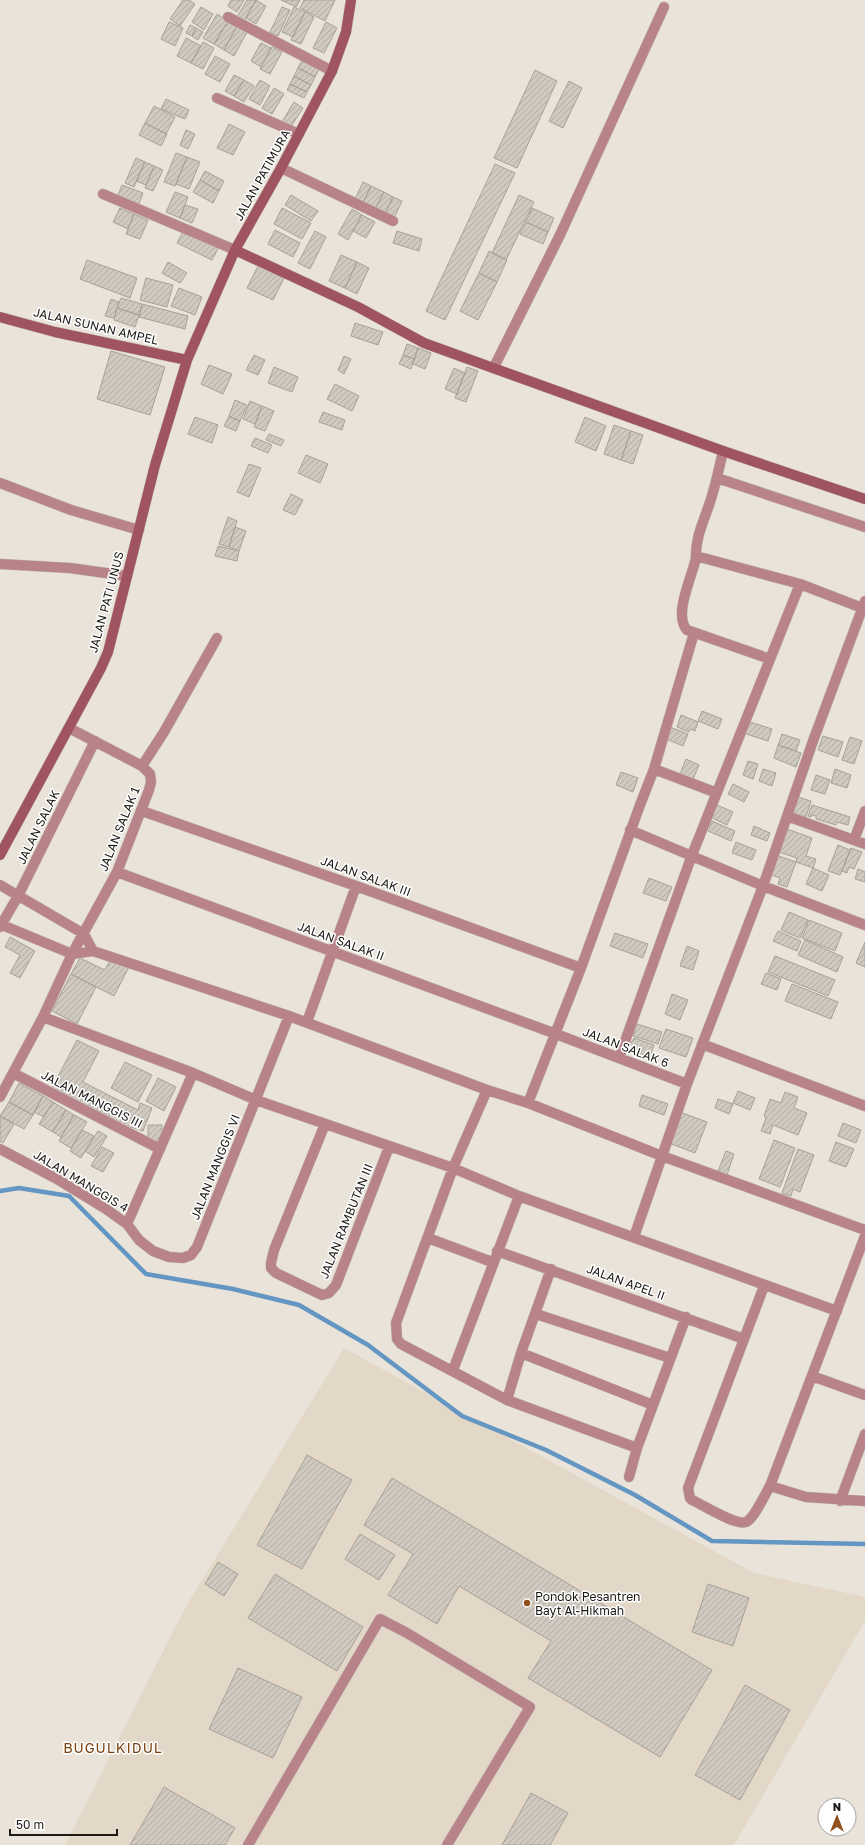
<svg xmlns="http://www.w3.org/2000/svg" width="865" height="1845" viewBox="0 0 865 1845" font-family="'Golos Text',sans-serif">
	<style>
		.built { fill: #e3d8c8 }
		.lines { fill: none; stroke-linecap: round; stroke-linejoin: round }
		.stream { stroke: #6396c2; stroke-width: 4.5 }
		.building { fill: url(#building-hatch); stroke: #a8a198 }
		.street-casing { stroke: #c4bfb6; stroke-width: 11 }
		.secondary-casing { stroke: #c4bfb6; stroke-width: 11 }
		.street { stroke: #b8848a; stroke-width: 10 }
		.secondary { stroke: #9f545f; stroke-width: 10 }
		.poi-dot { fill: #92511c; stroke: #fff; stroke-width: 1.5 }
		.labels { text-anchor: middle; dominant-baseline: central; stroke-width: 3; stroke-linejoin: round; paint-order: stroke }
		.street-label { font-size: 12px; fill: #1c1a16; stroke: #fff }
		.poi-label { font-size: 12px; fill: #1c1a16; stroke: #fff; text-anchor: start }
		.quarter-label { font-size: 14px; letter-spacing: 1px; fill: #7b410e; stroke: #fff }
	</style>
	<defs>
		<pattern id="building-hatch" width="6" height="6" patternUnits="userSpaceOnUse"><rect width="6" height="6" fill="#d0c9c0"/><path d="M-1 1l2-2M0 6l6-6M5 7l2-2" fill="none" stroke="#b2aca4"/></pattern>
	</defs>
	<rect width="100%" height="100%" fill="#e9e3d9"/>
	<path class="built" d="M 344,1348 L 754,1573 L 865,1597 L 865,1621 L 734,1845 L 65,1845 L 185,1608 Z"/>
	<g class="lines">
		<path class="stream" d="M 0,1191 L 19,1188 L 69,1196 L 146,1274 L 233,1289 L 299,1305 L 368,1345 L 462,1416 L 546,1450 L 635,1495 L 712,1541 L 865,1544"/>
	</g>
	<path class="building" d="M 183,0 L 189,0 L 195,4 L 180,26 L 170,19 Z
		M 231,0 L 244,0 L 237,12 L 228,6 Z
		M 247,0 L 256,0 L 244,21 L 237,17 Z
		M 256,0 L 266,6 L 256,24 L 246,18 Z
		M 281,0 L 300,0 L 296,7 Z
		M 304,0 L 335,0 L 325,21 L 300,8 Z
		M 201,7 L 213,14 L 204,30 L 192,22 Z
		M 282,7 L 290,10 L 278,36 L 270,32 Z
		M 294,7 L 305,12 L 293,37 L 282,32 Z
		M 305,12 L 314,17 L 301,44 L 291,40 Z
		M 217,14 L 228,21 L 214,44 L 203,38 Z
		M 228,21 L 237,26 L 224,50 L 214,44 Z
		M 169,22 L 183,28 L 175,46 L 161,39 Z
		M 326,22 L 337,28 L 324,53 L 313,48 Z
		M 190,25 L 196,28 L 192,36 L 186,33 Z
		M 237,26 L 247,32 L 234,56 L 224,50 Z
		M 196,28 L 203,32 L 198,40 L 192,36 Z
		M 186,38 L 201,46 L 191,63 L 177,56 Z
		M 203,42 L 214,48 L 203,69 L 191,63 Z
		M 261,43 L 271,48 L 261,67 L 251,61 Z
		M 272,47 L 282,52 L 270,74 L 260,69 Z
		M 215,56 L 230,64 L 220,82 L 205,74 Z
		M 303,58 L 320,67 L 315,77 L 298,68 Z
		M 298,68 L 315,77 L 311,85 L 294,76 Z
		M 535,70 L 557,81 L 517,168 L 494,158 Z
		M 234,75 L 244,80 L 234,96 L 225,91 Z
		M 294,76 L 311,85 L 307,92 L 290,84 Z
		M 244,80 L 254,86 L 244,102 L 234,96 Z
		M 260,80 L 270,86 L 260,105 L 249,99 Z
		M 569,81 L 582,88 L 563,128 L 549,121 Z
		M 290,84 L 307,92 L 304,98 L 287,90 Z
		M 274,88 L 284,94 L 272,114 L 262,108 Z
		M 166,99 L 189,110 L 185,119 L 161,109 Z
		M 294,102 L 303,108 L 290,128 L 282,122 Z
		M 154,106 L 175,117 L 166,134 L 145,123 Z
		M 145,123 L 167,134 L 161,146 L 139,135 Z
		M 229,124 L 245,132 L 233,155 L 217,148 Z
		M 186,130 L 195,134 L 188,149 L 180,145 Z
		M 176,153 L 187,157 L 175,186 L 164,182 Z
		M 187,157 L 200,162 L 189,189 L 176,184 Z
		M 136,158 L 145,162 L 134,187 L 125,183 Z
		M 145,162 L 154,166 L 146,185 L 136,181 Z
		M 495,164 L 515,173 L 445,320 L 426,311 Z
		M 154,166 L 163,170 L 153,191 L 145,188 Z
		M 205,171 L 224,181 L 219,191 L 200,180 Z
		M 200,180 L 219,191 L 213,203 L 193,192 Z
		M 363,182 L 371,186 L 362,205 L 354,201 Z
		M 122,185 L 143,193 L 139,204 L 118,195 Z
		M 371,186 L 384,192 L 374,211 L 362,205 Z
		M 175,192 L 188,197 L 180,218 L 166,212 Z
		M 384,192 L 393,197 L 384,216 L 374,211 Z
		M 291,195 L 318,211 L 311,221 L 285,205 Z
		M 519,195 L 534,202 L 506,260 L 492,253 Z
		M 393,197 L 402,201 L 393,220 L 384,216 Z
		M 185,205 L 198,209 L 192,223 L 180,218 Z
		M 120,208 L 134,214 L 128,229 L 113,222 Z
		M 282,208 L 311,223 L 302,239 L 274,224 Z
		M 532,208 L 554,218 L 548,232 L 526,222 Z
		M 352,209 L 362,215 L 348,240 L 338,234 Z
		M 134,214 L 148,220 L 140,239 L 126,234 Z
		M 362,215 L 375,222 L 366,238 L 353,231 Z
		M 526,222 L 548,232 L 543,244 L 520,234 Z
		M 184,230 L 219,247 L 212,260 L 177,243 Z
		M 275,230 L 300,243 L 293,257 L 268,244 Z
		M 315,231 L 326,237 L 310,269 L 298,263 Z
		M 397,231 L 422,239 L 419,251 L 393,243 Z
		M 489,251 L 507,260 L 497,282 L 479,273 Z
		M 341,255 L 357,262 L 345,288 L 329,281 Z
		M 87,260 L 137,278 L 130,298 L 80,279 Z
		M 168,262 L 187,273 L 180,283 L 162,273 Z
		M 357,262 L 369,268 L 357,294 L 345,288 Z
		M 258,266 L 284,278 L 273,300 L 247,288 Z
		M 479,273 L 497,282 L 478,320 L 460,311 Z
		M 146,278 L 173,285 L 167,307 L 140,300 Z
		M 179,288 L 202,297 L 195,315 L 171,306 Z
		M 121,298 L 142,304 L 139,315 L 117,308 Z
		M 111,299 L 119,302 L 114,318 L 105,316 Z
		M 142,304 L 188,316 L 185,329 L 139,317 Z
		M 117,308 L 139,315 L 135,327 L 114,320 Z
		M 355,323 L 383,332 L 378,345 L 351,336 Z
		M 407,344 L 418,348 L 414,359 L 403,355 Z
		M 418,348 L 431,353 L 425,369 L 413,364 Z
		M 111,351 L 165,367 L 150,415 L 97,399 Z
		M 254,355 L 265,360 L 258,375 L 246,370 Z
		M 403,355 L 414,359 L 411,369 L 399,364 Z
		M 344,356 L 351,359 L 344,374 L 338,370 Z
		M 209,365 L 232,374 L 223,394 L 201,384 Z
		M 274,367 L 298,377 L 292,392 L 268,383 Z
		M 467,367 L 478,371 L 466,402 L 455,398 Z
		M 454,368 L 465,373 L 457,394 L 445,389 Z
		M 335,384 L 359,396 L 352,411 L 327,399 Z
		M 235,400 L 247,405 L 240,421 L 229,416 Z
		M 250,401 L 262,406 L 255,424 L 243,419 Z
		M 262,406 L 274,411 L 265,431 L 254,427 Z
		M 323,412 L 345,420 L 342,430 L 319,422 Z
		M 229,416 L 240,421 L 236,431 L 224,426 Z
		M 195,417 L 218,425 L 212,443 L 188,434 Z
		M 585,417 L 606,426 L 596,451 L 575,442 Z
		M 614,425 L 631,431 L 621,460 L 604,454 Z
		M 631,431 L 643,435 L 633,464 L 621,460 Z
		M 269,434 L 284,440 L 281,446 L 266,440 Z
		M 255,438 L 272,445 L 268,453 L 251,446 Z
		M 306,455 L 328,464 L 320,483 L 298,473 Z
		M 249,464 L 261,468 L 249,497 L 237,492 Z
		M 291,494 L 303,500 L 295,515 L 283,510 Z
		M 228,517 L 237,521 L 229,547 L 219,544 Z
		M 235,527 L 246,531 L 239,551 L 229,547 Z
		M 218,546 L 239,551 L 237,561 L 215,556 Z
		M 702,711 L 722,719 L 718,729 L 698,721 Z
		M 681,715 L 698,722 L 695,731 L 690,729 L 689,732 L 677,727 Z
		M 747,721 L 772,729 L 768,741 L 743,733 Z
		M 670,727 L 688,734 L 683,746 L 666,739 Z
		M 782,734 L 800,740 L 796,751 L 778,745 Z
		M 823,736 L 843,742 L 838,757 L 818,750 Z
		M 850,737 L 862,741 L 854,764 L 842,760 Z
		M 778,745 L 801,753 L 796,767 L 774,758 Z
		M 686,759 L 699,765 L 693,779 L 680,774 Z
		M 748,761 L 758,764 L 753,779 L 743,775 Z
		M 763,769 L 776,773 L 772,786 L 759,781 Z
		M 835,769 L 851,775 L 847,788 L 831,783 Z
		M 621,772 L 638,778 L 633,792 L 616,785 Z
		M 816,775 L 830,780 L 825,794 L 811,790 Z
		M 733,784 L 749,792 L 744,802 L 728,794 Z
		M 795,796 L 811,801 L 806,817 L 792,813 Z
		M 715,804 L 733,812 L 727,825 L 710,817 Z
		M 812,805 L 850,817 L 848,825 L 837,822 L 836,825 L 816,819 L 816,816 L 812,815 L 811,817 L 808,816 Z
		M 712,821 L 735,831 L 731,841 L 708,831 Z
		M 754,826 L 770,833 L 767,841 L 751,835 Z
		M 787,829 L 812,838 L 806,856 L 816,859 L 813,868 L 796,862 L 797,858 L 779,852 Z
		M 736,842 L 756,850 L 752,860 L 732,853 Z
		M 838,845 L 850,850 L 840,875 L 828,871 Z
		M 851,848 L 862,852 L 854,869 L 849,867 L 847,873 L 842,871 Z
		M 776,855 L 796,862 L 787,887 L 778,884 L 780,878 L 769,874 Z
		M 813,868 L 829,875 L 822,891 L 806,884 Z
		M 858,869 L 865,872 L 865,882 L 855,879 Z
		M 649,878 L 672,887 L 666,901 L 643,893 Z
		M 789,912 L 808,920 L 800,938 L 781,930 Z
		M 809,920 L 842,933 L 835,951 L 802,938 Z
		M 778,931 L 801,941 L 797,951 L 773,941 Z
		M 615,933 L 648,944 L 643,958 L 610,946 Z
		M 10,937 L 35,951 L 20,978 L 10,973 L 20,955 L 5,947 Z
		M 805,940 L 843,957 L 837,972 L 798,955 Z
		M 865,942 L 865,967 L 856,963 Z
		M 687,946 L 699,951 L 693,970 L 680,966 Z
		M 775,956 L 835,980 L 828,996 L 768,972 Z
		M 80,958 L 105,970 L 111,958 L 129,967 L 114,996 L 71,974 Z
		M 766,973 L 781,979 L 777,990 L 761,984 Z
		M 71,974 L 96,987 L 77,1024 L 52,1011 Z
		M 792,984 L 838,1002 L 831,1019 L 785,1001 Z
		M 672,994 L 688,1000 L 680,1020 L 665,1014 Z
		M 637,1024 L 662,1032 L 658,1044 L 633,1036 Z
		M 666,1029 L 693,1038 L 686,1057 L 659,1048 Z
		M 634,1038 L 654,1045 L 650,1057 L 626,1048 L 629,1041 L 632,1042 Z
		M 77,1040 L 99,1051 L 83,1082 L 138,1110 L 140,1103 L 152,1108 L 143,1131 L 131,1127 L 129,1130 L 51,1090 Z
		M 125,1062 L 152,1075 L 138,1102 L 111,1088 Z
		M 158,1078 L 176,1087 L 164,1111 L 146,1101 Z
		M 19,1083 L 43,1096 L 33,1115 L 9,1102 Z
		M 738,1091 L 755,1098 L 750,1110 L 733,1103 Z
		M 785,1092 L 798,1097 L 794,1108 L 807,1113 L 798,1135 L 773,1125 L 770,1134 L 761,1131 L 766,1118 L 764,1116 L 770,1099 L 781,1103 Z
		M 642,1095 L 668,1104 L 664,1115 L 639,1106 Z
		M 43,1096 L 53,1102 L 44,1117 L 34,1112 Z
		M 718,1099 L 733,1104 L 729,1114 L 715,1108 Z
		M 9,1102 L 33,1115 L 24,1129 L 0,1116 Z
		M 53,1102 L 66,1110 L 53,1132 L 39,1124 Z
		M 66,1110 L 74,1115 L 61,1137 L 53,1132 Z
		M 680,1112 L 707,1122 L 695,1153 L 669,1143 Z
		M 74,1115 L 87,1122 L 71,1148 L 59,1141 Z
		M 0,1116 L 14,1124 L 3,1143 L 0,1141 Z
		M 843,1123 L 861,1130 L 856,1143 L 838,1136 Z
		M 148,1125 L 162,1125 L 162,1141 L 148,1142 Z
		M 82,1130 L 94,1136 L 81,1158 L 70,1151 Z
		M 98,1131 L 107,1136 L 94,1157 L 85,1151 Z
		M 774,1140 L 795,1148 L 780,1187 L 759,1179 Z
		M 836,1142 L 854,1149 L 846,1167 L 829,1161 Z
		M 102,1147 L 114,1153 L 103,1172 L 91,1166 Z
		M 798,1149 L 814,1155 L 800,1192 L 793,1189 L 791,1196 L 782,1193 Z
		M 726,1151 L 734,1154 L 727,1175 L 718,1171 Z
		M 307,1455 L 352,1480 L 302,1569 L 257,1545 Z
		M 392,1478 L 712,1670 L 660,1757 L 528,1678 L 551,1641 L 459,1586 L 437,1624 L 388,1595 L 413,1554 L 364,1525 Z
		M 360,1534 L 395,1555 L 379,1580 L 345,1559 Z
		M 218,1562 L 238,1574 L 224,1596 L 205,1584 Z
		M 275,1574 L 363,1627 L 337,1671 L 248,1618 Z
		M 708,1584 L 749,1598 L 733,1646 L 692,1632 Z
		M 238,1668 L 302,1697 L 273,1758 L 209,1729 Z
		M 745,1685 L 790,1710 L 740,1800 L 695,1775 Z
		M 164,1787 L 235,1828 L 225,1845 L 130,1845 Z
		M 531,1793 L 568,1813 L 550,1845 L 502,1845 Z"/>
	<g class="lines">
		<g class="street-casing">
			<path id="street" d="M 228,17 L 332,71
				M 217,98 L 299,134
				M 281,168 L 393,221
				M 103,194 L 235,250
				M 494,367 L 560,235 L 664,7
				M 723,451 C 719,469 715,488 709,505 C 703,523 695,539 696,558 C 692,577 673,615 687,630 L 770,659
				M 717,478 L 865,527
				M 0,483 L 71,510 L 139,530
				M 696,556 L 800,584 L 865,609
				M 0,564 L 70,568 L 127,576
				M 142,766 L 164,732 L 217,638
				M 654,769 L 717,793
				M 142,811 L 356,886 L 581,968
				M 787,816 L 865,844
				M 630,830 L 763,886 L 865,925
				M 854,840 L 865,811
				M 117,872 L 556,1034 L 687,1084
				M 0,885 L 84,934 L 93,951
				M 0,924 L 72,954 L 93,951 L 289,1016 L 487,1090 L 528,1103 L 662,1156 L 865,1230
				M 0,927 L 18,896 L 95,741
				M 43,1017 L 193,1073 L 256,1100 L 453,1168 L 519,1196 L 837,1311
				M 307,1022 L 356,886
				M 702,1044 L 865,1106
				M 619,1058 L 692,855 L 800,584
				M 13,1073 L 160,1149
				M 487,1090 L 453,1168 L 396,1323 L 397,1339 L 401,1344 L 507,1400 L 637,1448
				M 0,1097 L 43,1017 L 72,954 L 117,872 L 149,790 L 151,782 L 150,774 L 142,766 L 69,728
				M 528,1103 L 581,968 L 640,805 L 654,769 L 694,633
				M 325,1124 L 274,1250 L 271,1263 L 271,1268 L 276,1273 L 322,1295 L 329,1293 L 336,1285 L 389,1147
				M 0,1149 L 57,1179 L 106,1209 L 127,1224 L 139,1240 L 153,1251 L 169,1257 L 183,1258 L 191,1255 L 197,1247 L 289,1016
				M 127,1224 L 193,1073
				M 634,1237 L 687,1084 L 763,886 L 813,741 L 865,601
				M 428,1238 L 492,1262
				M 497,1251 L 744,1339
				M 764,1286 L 688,1488 L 690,1498 L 692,1500 C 703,1505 736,1526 746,1522 C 754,1519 765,1494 770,1486 L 865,1236
				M 536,1314 L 670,1358
				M 521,1353 L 653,1405
				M 453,1370 L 519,1196
				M 812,1376 L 865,1395
				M 507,1400 L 521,1353 L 551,1269
				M 629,1477 L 637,1448 L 686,1317
				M 770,1486 L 806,1497 L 865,1501
				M 840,1501 L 865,1434
				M 248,1845 L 380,1619 L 407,1633 L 530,1707 L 447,1845"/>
		</g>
		<g class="secondary-casing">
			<path id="secondary" d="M 235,250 L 358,307 L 424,343 L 723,451 L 865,499
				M 0,317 L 55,332 L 187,360
				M 0,855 L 101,668 L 108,652 L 155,465 L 187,360 L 235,250 L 281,168 L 332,71 L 346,32 L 351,0"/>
		</g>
		<use href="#street" class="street"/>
		<use href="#secondary" class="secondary"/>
	</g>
	<circle class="poi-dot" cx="527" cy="1603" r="4"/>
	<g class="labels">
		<g class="street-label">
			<text transform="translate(262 175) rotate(-61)">JALAN PATIMURA</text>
			<text transform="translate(96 326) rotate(13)">JALAN SUNAN AMPEL</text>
			<text transform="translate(106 602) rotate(-75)">JALAN PATI UNUS</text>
			<text transform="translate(38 827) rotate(-64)">JALAN SALAK</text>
			<text transform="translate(119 829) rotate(-68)">JALAN SALAK 1</text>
			<text transform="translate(366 876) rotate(20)">JALAN SALAK III</text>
			<text transform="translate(341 941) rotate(20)">JALAN SALAK II</text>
			<text transform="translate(626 1047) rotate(21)">JALAN SALAK 6</text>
			<text transform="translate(92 1099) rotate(27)">JALAN MANGGIS III</text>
			<text transform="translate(215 1167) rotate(-68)">JALAN MANGGIS VI</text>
			<text transform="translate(81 1181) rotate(31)">JALAN MANGGIS 4</text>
			<text transform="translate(346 1221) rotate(-68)">JALAN RAMBUTAN III</text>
			<text transform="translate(626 1282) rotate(20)">JALAN APEL II</text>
		</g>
		<g class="poi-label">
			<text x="535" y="1596">Pondok Pesantren<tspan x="535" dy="14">Bayt Al-Hikmah</tspan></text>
		</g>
		<g class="quarter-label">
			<text x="113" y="1747">BUGULKIDUL</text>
		</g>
	</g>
	<g transform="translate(837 1817)"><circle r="19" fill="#ffffff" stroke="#a4a3a2"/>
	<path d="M0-3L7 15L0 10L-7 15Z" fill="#92511c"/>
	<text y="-6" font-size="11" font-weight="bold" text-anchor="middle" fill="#1c1a16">N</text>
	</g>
	<path d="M10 1829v6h107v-6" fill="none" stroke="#1c1a16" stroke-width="2"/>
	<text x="16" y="1829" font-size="12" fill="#1c1a16" stroke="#ffffff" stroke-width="3" paint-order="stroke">50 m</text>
</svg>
